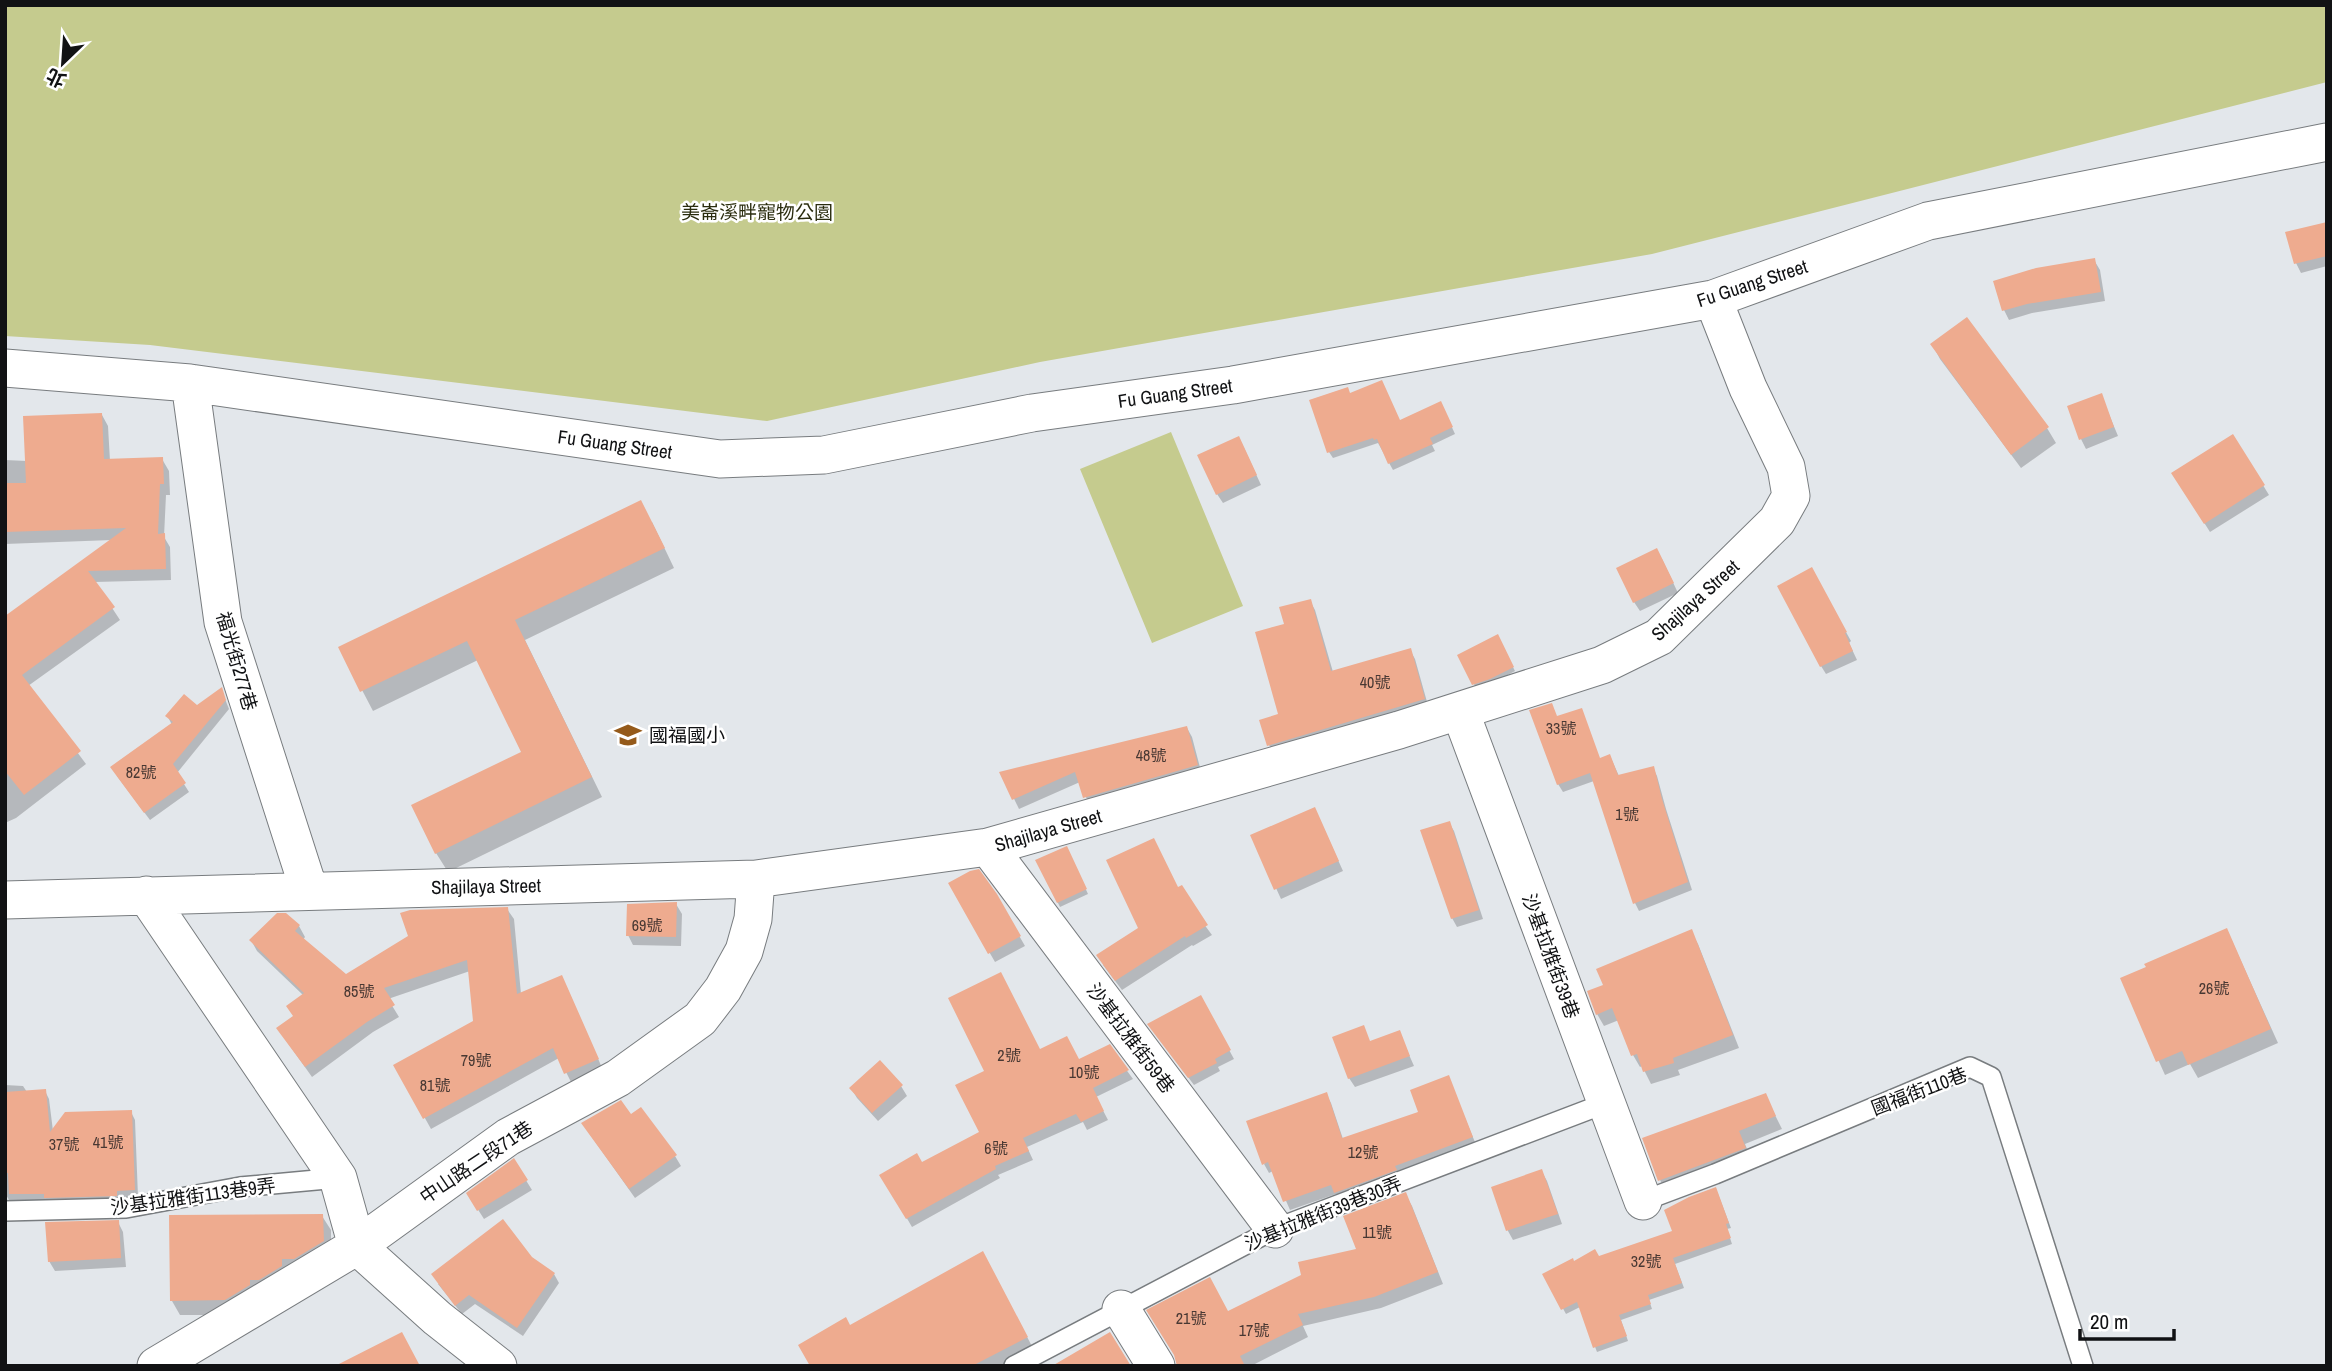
<svg xmlns="http://www.w3.org/2000/svg" width="2332" height="1371" viewBox="0 0 2332 1371" font-family="'Archivo Narrow','Noto Sans TC',sans-serif">
	<style>
		.green { fill: #c5cb8e }
		.shadow { fill: #0003 }
		.building { fill: #eeab8f }
		.lines { fill: none; stroke-linecap: round; stroke-linejoin: round }
		.service-casing { stroke: #787c7f; stroke-width: 22 }
		.minor-casing { stroke: #787c7f; stroke-width: 39 }
		.service { stroke: #fff; stroke-width: 19 }
		.minor { stroke: #fff; stroke-width: 37 }
		.labels { text-anchor: middle; dominant-baseline: central; stroke-width: 5; stroke-linejoin: round; paint-order: stroke }
		.number-label { font-size: 16px; fill: #483833 }
		.park-label { font-size: 19px; fill: #2a2c0e; stroke: #fff }
		.street-label { font-size: 19px; fill: #111214; stroke: #fff }
		.poi-label { font-size: 19px; fill: #111214; stroke: #fff; text-anchor: start }
	</style>
	<rect width="100%" height="100%" fill="#e3e7eb"/>
	<path class="green" d="M 5,5 L 2327,5 L 2327,82 L 1652,254 L 1040,362 L 767,421 L 150,345 L 5,336 Z
		M 1171,432 L 1243,606 L 1152,643 L 1080,469 Z"/>
	<path class="shadow" d="M 2327,224 L 2327,266 L 2301,273 L 2296,263 Z
		M 2094,260 L 2100,270 L 2105,301 L 2032,313 L 2009,320 L 2004,310 Z
		M 1966,319 L 2047,428 L 2056,443 L 2021,468 L 1940,359 L 1932,344 Z
		M 1350,394 L 1400,422 L 1444,410 L 1455,434 L 1432,445 L 1435,451 L 1393,470 L 1378,443 L 1333,458 L 1329,452 Z
		M 2101,395 L 2118,436 L 2086,449 L 2081,439 Z
		M 102,415 L 108,426 L 110,461 L 162,459 L 169,471 L 170,495 L 166,495 L 164,537 L 170,547 L 171,580 L 95,582 L 120,620 L 28,686 L 86,764 L 16,818 L 5,823 L 5,619 L 112,540 L 5,544 L 5,460 L 27,461 Z
		M 2233,436 L 2269,495 L 2210,532 L 2179,483 Z
		M 1244,448 L 1261,485 L 1223,503 L 1217,494 Z
		M 652,522 L 674,568 L 525,640 L 602,797 L 448,872 L 436,853 L 523,753 L 478,660 L 373,711 L 340,648 Z
		M 1662,559 L 1678,593 L 1640,611 L 1634,602 Z
		M 1811,569 L 1851,641 L 1849,643 L 1857,660 L 1826,674 L 1821,666 Z
		M 1310,601 L 1315,610 L 1333,672 L 1410,650 L 1415,659 L 1429,709 L 1274,754 L 1269,745 L 1280,715 L 1286,625 Z
		M 1497,636 L 1515,671 L 1493,683 L 1476,688 L 1459,655 Z
		M 221,689 L 229,709 L 177,773 L 189,792 L 150,820 L 117,776 L 172,725 L 168,717 L 197,707 Z
		M 1558,718 L 1600,760 L 1610,756 L 1619,776 L 1653,768 L 1657,776 L 1666,809 L 1692,890 L 1639,911 L 1635,903 L 1594,781 L 1563,792 L 1558,784 Z
		M 1187,728 L 1192,737 L 1202,775 L 1090,807 L 1080,782 L 1019,809 L 1002,774 Z
		M 1315,809 L 1343,871 L 1281,899 L 1252,836 Z
		M 1449,823 L 1454,831 L 1483,919 L 1457,927 L 1452,918 Z
		M 1069,853 L 1088,894 L 1060,907 L 1037,861 Z
		M 950,884 L 996,895 L 1025,946 L 995,962 Z
		M 1178,889 L 1212,935 L 1193,946 L 1192,945 L 1122,990 L 1103,965 Z
		M 676,904 L 682,914 L 681,946 L 633,945 L 628,935 Z
		M 507,909 L 514,919 L 521,994 L 567,988 L 603,1070 L 572,1084 L 559,1058 L 431,1129 L 396,1066 L 475,1022 L 470,971 L 388,999 L 399,1017 L 373,1032 L 312,1077 L 285,1039 L 303,995 L 257,951 L 251,940 L 285,915 L 299,926 L 305,937 L 303,940 L 346,976 Z
		M 2227,930 L 2278,1043 L 2198,1078 L 2190,1064 L 2165,1075 L 2122,979 Z
		M 1691,932 L 1698,944 L 1739,1048 L 1678,1070 L 1680,1075 L 1651,1084 L 1642,1066 L 1640,1067 L 1633,1055 L 1619,1020 L 1604,1026 L 1597,1014 Z
		M 1201,998 L 1234,1059 L 1218,1067 L 1220,1071 L 1194,1085 L 1154,1032 Z
		M 1399,1032 L 1414,1066 L 1355,1087 L 1349,1078 Z
		M 1109,1046 L 1133,1079 L 1096,1097 L 1108,1120 L 1087,1130 L 1083,1122 L 1027,1147 L 1033,1160 L 998,1175 L 1000,1178 L 912,1227 L 882,1176 L 921,1165 L 981,1133 L 1040,1051 L 1078,1061 Z
		M 1448,1077 L 1477,1147 L 1341,1202 L 1336,1194 L 1290,1210 L 1273,1171 L 1269,1173 L 1264,1164 L 1326,1094 L 1331,1103 L 1343,1139 L 1420,1113 Z
		M 5,1085 L 23,1086 L 27,1092 L 45,1091 L 49,1099 L 53,1131 L 131,1112 L 135,1120 L 138,1197 L 120,1198 L 120,1203 L 11,1203 L 6,1195 Z
		M 901,1086 L 907,1096 L 878,1121 L 857,1098 L 851,1088 Z
		M 1765,1095 L 1782,1129 L 1745,1144 L 1752,1161 L 1667,1193 L 1660,1180 L 1644,1139 Z
		M 630,1117 L 675,1156 L 681,1166 L 635,1198 L 589,1133 Z
		M 514,1161 L 532,1190 L 484,1219 L 468,1194 Z
		M 1542,1172 L 1547,1181 L 1562,1224 L 1513,1240 L 1508,1231 L 1493,1188 Z
		M 1405,1194 L 1412,1206 L 1443,1284 L 1381,1308 L 1303,1326 L 1308,1337 L 1251,1366 L 1178,1366 L 1228,1313 L 1359,1250 Z
		M 1718,1194 L 1731,1228 L 1727,1229 L 1732,1244 L 1675,1264 L 1684,1288 L 1649,1300 L 1652,1309 L 1621,1320 L 1628,1341 L 1597,1352 L 1580,1307 L 1566,1314 L 1544,1274 L 1574,1263 L 1598,1258 L 1675,1232 Z
		M 322,1216 L 331,1230 L 331,1256 L 234,1315 L 180,1315 L 172,1301 Z
		M 118,1222 L 123,1232 L 126,1267 L 55,1271 L 49,1261 Z
		M 531,1258 L 554,1274 L 559,1283 L 523,1336 L 475,1304 L 462,1314 L 438,1284 Z
		M 991,1268 L 1035,1352 L 1009,1366 L 812,1366 L 849,1327 Z"/>
	<path class="building" d="M 2327,222 L 2327,256 L 2294,264 L 2285,232 Z
		M 2095,258 L 2101,292 L 2027,304 L 2002,311 L 1993,281 L 2036,268 Z
		M 1967,317 L 2049,427 L 2011,455 L 1930,344 Z
		M 1382,380 L 1400,420 L 1441,401 L 1453,427 L 1430,438 L 1433,444 L 1388,464 L 1377,439 L 1374,440 L 1373,438 L 1327,453 L 1309,400 L 1348,387 L 1350,393 Z
		M 2102,393 L 2114,427 L 2079,440 L 2067,406 Z
		M 102,413 L 104,459 L 163,457 L 164,484 L 160,484 L 158,534 L 165,533 L 166,569 L 88,571 L 115,607 L 22,675 L 81,751 L 24,795 L 5,771 L 5,616 L 126,528 L 5,532 L 5,483 L 26,483 L 23,416 Z
		M 2233,434 L 2265,485 L 2204,524 L 2171,473 Z
		M 1239,436 L 1257,475 L 1216,495 L 1197,455 Z
		M 641,500 L 665,548 L 515,620 L 592,777 L 435,854 L 411,805 L 521,752 L 467,641 L 360,692 L 338,647 Z
		M 1657,548 L 1674,583 L 1633,603 L 1616,568 Z
		M 1812,567 L 1847,632 L 1845,633 L 1853,651 L 1820,667 L 1777,586 Z
		M 1311,599 L 1331,671 L 1411,648 L 1425,699 L 1267,746 L 1259,720 L 1278,714 L 1255,632 L 1284,624 L 1279,607 Z
		M 1498,634 L 1514,667 L 1490,679 L 1472,685 L 1457,655 Z
		M 222,687 L 226,700 L 173,764 L 186,783 L 144,813 L 110,767 L 173,722 L 165,716 L 184,694 L 197,705 Z
		M 1552,703 L 1557,716 L 1582,708 L 1600,758 L 1610,754 L 1618,775 L 1654,766 L 1662,799 L 1688,882 L 1633,904 L 1590,773 L 1557,785 L 1529,710 Z
		M 1187,726 L 1198,765 L 1083,798 L 1075,772 L 1012,800 L 999,772 Z
		M 1315,807 L 1339,861 L 1274,890 L 1250,835 Z
		M 1450,821 L 1479,910 L 1451,919 L 1420,830 Z
		M 1154,838 L 1178,887 L 1182,885 L 1208,925 L 1186,938 L 1185,936 L 1115,981 L 1096,955 L 1138,928 L 1106,860 Z
		M 1067,846 L 1087,889 L 1057,903 L 1035,860 Z
		M 979,869 L 997,894 L 1021,936 L 988,954 L 948,883 L 970,871 Z
		M 677,902 L 676,937 L 626,936 L 627,904 Z
		M 508,907 L 517,994 L 562,975 L 599,1059 L 564,1074 L 553,1048 L 423,1119 L 393,1065 L 473,1021 L 467,960 L 384,988 L 395,1005 L 367,1022 L 305,1067 L 276,1028 L 293,1016 L 286,1006 L 304,993 L 249,940 L 277,913 L 286,913 L 300,925 L 295,931 L 346,974 L 408,936 L 400,913 L 410,910 Z
		M 2227,928 L 2271,1029 L 2188,1065 L 2182,1051 L 2156,1062 L 2120,978 L 2146,967 L 2144,964 Z
		M 1692,929 L 1733,1035 L 1673,1058 L 1674,1063 L 1643,1072 L 1637,1054 L 1631,1056 L 1612,1008 L 1596,1015 L 1587,991 L 1603,985 L 1596,969 Z
		M 1001,972 L 1040,1049 L 1067,1036 L 1079,1059 L 1110,1044 L 1129,1070 L 1093,1088 L 1104,1111 L 1081,1122 L 1076,1114 L 1023,1138 L 1029,1151 L 995,1166 L 996,1169 L 906,1219 L 879,1175 L 917,1153 L 922,1162 L 979,1132 L 955,1085 L 984,1071 L 948,998 Z
		M 1201,995 L 1231,1050 L 1215,1059 L 1217,1063 L 1188,1078 L 1147,1024 Z
		M 1364,1025 L 1370,1041 L 1400,1030 L 1410,1056 L 1348,1079 L 1332,1037 Z
		M 880,1060 L 903,1085 L 872,1113 L 849,1088 Z
		M 1449,1075 L 1473,1137 L 1395,1166 L 1397,1170 L 1334,1193 L 1331,1185 L 1283,1202 L 1268,1162 L 1262,1165 L 1246,1121 L 1327,1092 L 1342,1138 L 1418,1112 L 1410,1090 Z
		M 46,1089 L 50,1132 L 65,1112 L 132,1110 L 135,1190 L 117,1191 L 117,1196 L 44,1198 L 44,1194 L 9,1194 L 8,1173 L 5,1173 L 5,1092 Z
		M 1766,1093 L 1776,1116 L 1739,1131 L 1746,1148 L 1658,1181 L 1642,1138 Z
		M 621,1100 L 631,1114 L 641,1107 L 677,1155 L 629,1189 L 581,1123 Z
		M 514,1158 L 528,1180 L 477,1211 L 466,1193 Z
		M 1542,1169 L 1558,1214 L 1506,1231 L 1491,1187 Z
		M 1716,1187 L 1729,1223 L 1726,1224 L 1731,1238 L 1673,1258 L 1682,1283 L 1648,1295 L 1651,1304 L 1619,1315 L 1627,1336 L 1593,1348 L 1577,1302 L 1561,1310 L 1542,1274 L 1573,1258 L 1574,1261 L 1595,1249 L 1599,1256 L 1672,1231 L 1664,1210 L 1689,1197 Z
		M 1406,1192 L 1438,1272 L 1374,1297 L 1298,1314 L 1303,1325 L 1240,1356 L 1245,1366 L 1177,1366 L 1174,1355 L 1146,1310 L 1210,1277 L 1228,1311 L 1301,1275 L 1298,1262 L 1356,1249 L 1343,1216 Z
		M 323,1214 L 324,1241 L 294,1259 L 282,1259 L 282,1266 L 259,1280 L 250,1280 L 250,1285 L 225,1300 L 170,1301 L 169,1215 Z
		M 503,1219 L 532,1257 L 555,1273 L 517,1328 L 469,1295 L 455,1306 L 431,1274 Z
		M 119,1220 L 121,1258 L 48,1262 L 45,1222 Z
		M 983,1251 L 1028,1337 L 972,1366 L 810,1366 L 798,1345 L 846,1317 L 850,1325 Z
		M 402,1332 L 420,1366 L 335,1366 Z
		M 1110,1332 L 1131,1366 L 1052,1366 Z"/>
	<g class="lines">
		<g class="service-casing">
			<path id="service" d="M 1643,1201 L 1715,1174 L 1970,1067 L 1991,1077 L 2083,1366
				M 5,1211 L 126,1208 L 240,1187 L 338,1178
				M 1014,1366 L 1275,1229 L 1606,1103"/>
		</g>
		<g class="minor-casing">
			<path id="minor" d="M 5,368 L 190,383 L 720,459 L 824,455 L 1032,413 L 1233,385 L 1713,299 L 1928,221 L 2327,142
				M 190,383 L 223,622 L 309,890
				M 1460,711 L 1643,1201
				M 988,847 L 1275,1229
				M 146,895 L 338,1178 L 357,1246 L 437,1318 L 498,1366
				M 5,900 L 756,879 L 988,847 L 1399,730 L 1602,665 L 1659,637 L 1777,521 L 1791,496 L 1786,467 L 1748,388 L 1713,299
				M 1121,1309 L 1156,1366
				M 156,1366 L 357,1246 L 508,1137 L 618,1078 L 700,1019 L 723,989 L 744,951 L 753,919 L 756,879"/>
		</g>
		<use href="#service" class="service"/>
		<use href="#minor" class="minor"/>
	</g>
	<defs>
		<g id="school-bare" transform="scale(2.1)"><path d="M0-5L7-2L0 1L-7-2ZM-4 1L0 2.5L4 1V4Q0 6-4 4Z" fill="#955a1a" stroke="#fff" stroke-width="2.5" paint-order="stroke"/></g>
	</defs>
	<g fill-rule="evenodd">
		<use href="#school-bare" x="628" y="735"/>
	</g>
	<g class="labels">
		<g class="number-label">
			<text x="1375" y="682">40號</text>
			<text x="1561" y="728">33號</text>
			<text x="1151" y="755">48號</text>
			<text x="141" y="772">82號</text>
			<text x="1627" y="814">1號</text>
			<text x="647" y="925">69號</text>
			<text x="2214" y="988">26號</text>
			<text x="359" y="991">85號</text>
			<text x="1009" y="1055">2號</text>
			<text x="476" y="1060">79號</text>
			<text x="1084" y="1072">10號</text>
			<text x="435" y="1085">81號</text>
			<text x="108" y="1142">41號</text>
			<text x="64" y="1144">37號</text>
			<text x="996" y="1148">6號</text>
			<text x="1363" y="1152">12號</text>
			<text x="1377" y="1232">11號</text>
			<text x="1646" y="1261">32號</text>
			<text x="1191" y="1318">21號</text>
			<text x="1254" y="1330">17號</text>
		</g>
		<g class="park-label">
			<text x="757" y="212">美崙溪畔寵物公園</text>
		</g>
		<g class="street-label">
			<text transform="translate(1752 283) rotate(-18)">Fu Guang Street</text>
			<text transform="translate(1175 393) rotate(-8)">Fu Guang Street</text>
			<text transform="translate(615 444) rotate(8)">Fu Guang Street</text>
			<text transform="translate(1695 600) rotate(-42)">Shajilaya Street</text>
			<text transform="translate(237 661) rotate(74)">福光街277巷</text>
			<text transform="translate(1048 830) rotate(-16)">Shajilaya Street</text>
			<text transform="translate(486 886) rotate(-1)">Shajilaya Street</text>
			<text transform="translate(1551 956) rotate(70)">沙基拉雅街39巷</text>
			<text transform="translate(1131 1038) rotate(53)">沙基拉雅街59巷</text>
			<text transform="translate(1919 1091) rotate(-21)">國福街110巷</text>
			<text transform="translate(476 1162) rotate(-34)">中山路二段71巷</text>
			<text transform="translate(193 1196) rotate(-8)">沙基拉雅街113巷9弄</text>
			<text transform="translate(1323 1213) rotate(-22)">沙基拉雅街39巷30弄</text>
		</g>
		<g class="poi-label">
			<text x="649" y="735">國福國小</text>
		</g>
	</g>
	<rect width="2332" height="1371" fill="none" stroke="#111214" stroke-width="14"/>
	<g transform="translate(63 63) rotate(205)" stroke="#ffffff" stroke-width="5" paint-order="stroke">
	<path d="M0-5L12 26L0 18L-12 26Z" fill="#111214"/>
	<text y="-10" font-size="19" font-weight="bold" text-anchor="middle" fill="#111214">北</text>
	</g>
	<path d="M2080 1329v10h94v-10" fill="none" stroke="#111214" stroke-width="3.5"/>
	<text x="2090" y="1329" font-size="21" fill="#111214" stroke="#ffffff" stroke-width="5" paint-order="stroke">20 m</text>
</svg>
